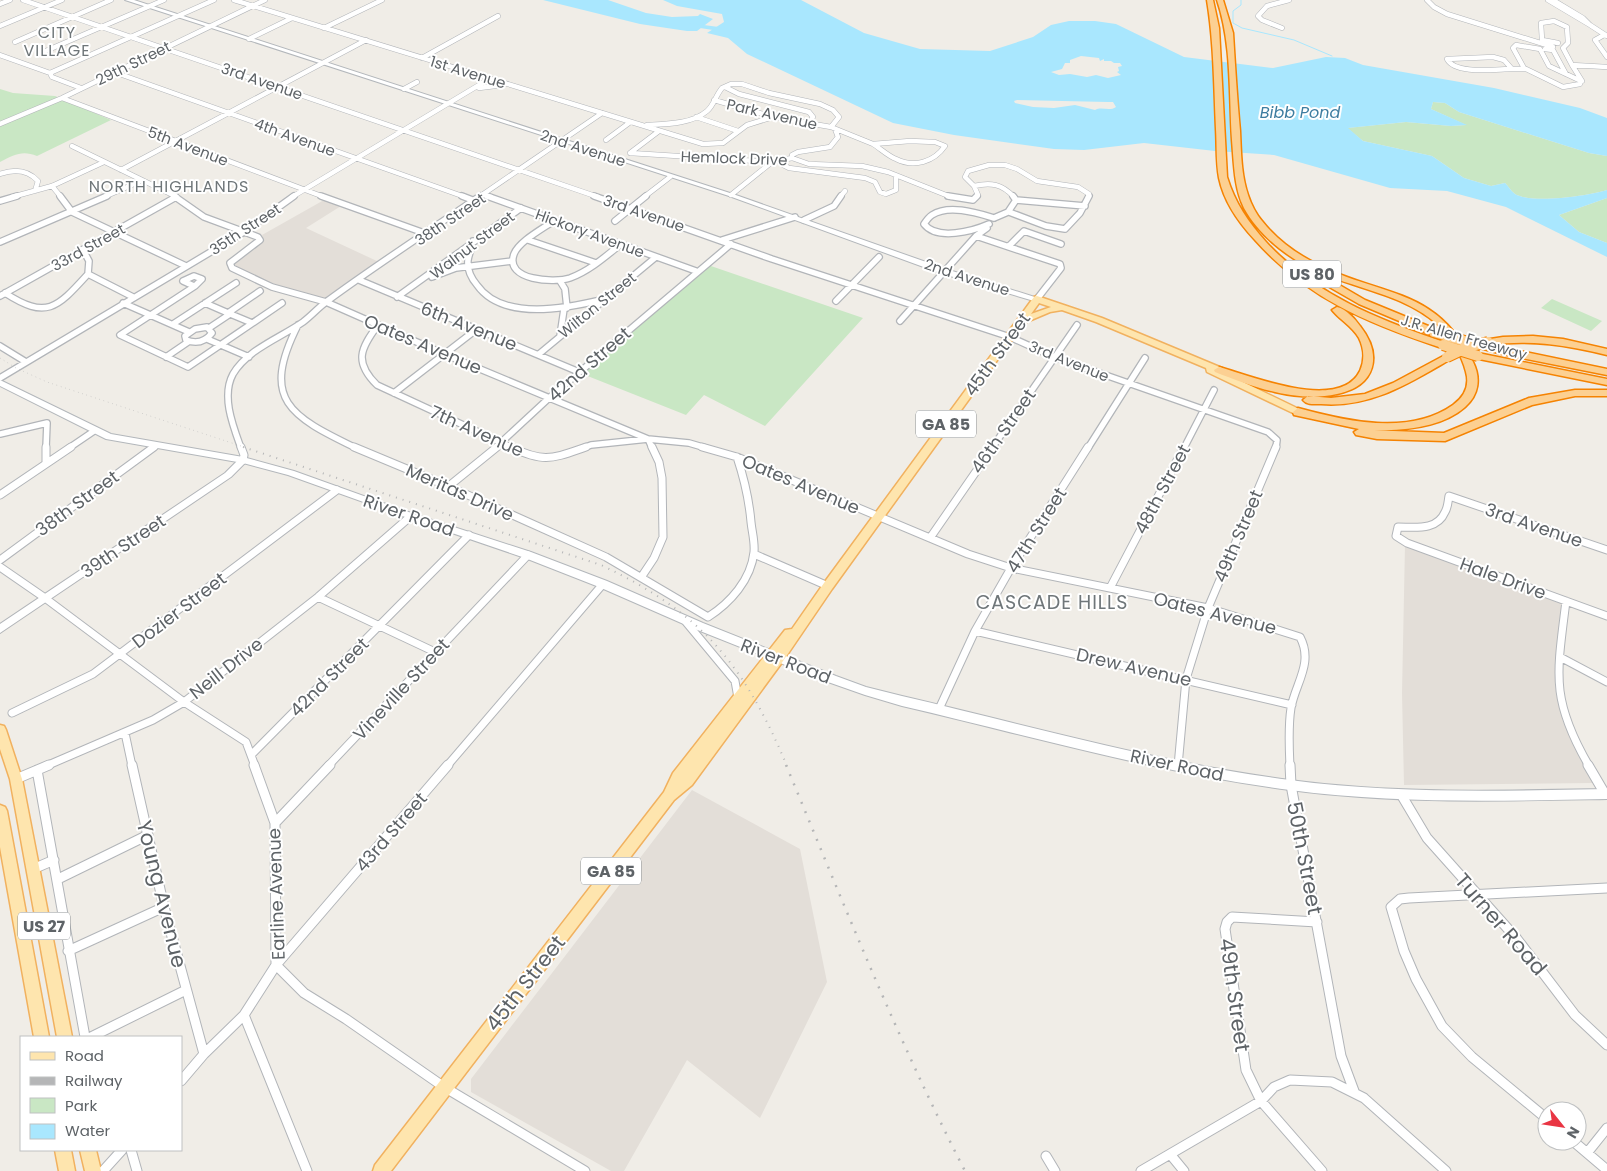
<svg xmlns="http://www.w3.org/2000/svg" width="1607" height="1171" viewBox="0 0 1607 1171" font-family="Poppins,sans-serif">
	<style>
		.education { fill: #e3ded8 }
		.green { fill: #c9e7c4 }
		.water { fill: #a9e7fe; fill-rule: evenodd }
		.lines { fill: none; stroke-linecap: round; stroke-linejoin: round }
		.stream { stroke: #a9e7fe; stroke-width: 1 }
		.river { fill: #a9e7fe; fill-rule: evenodd }
		.minor-far3-casing { stroke: #b2b5b9; stroke-width: 5.5 }
		.minor-far2-casing { stroke: #b2b5b9; stroke-width: 8 }
		.minor-far1-casing { stroke: #b2b5b9; stroke-width: 9 }
		.minor-casing { stroke: #b2b5b9; stroke-width: 11 }
		.tertiary-casing { stroke: #b2b5b9; stroke-width: 2 }
		.secondary-casing { stroke: #b3b7bb; stroke-width: 2 }
		.primary-casing { stroke: #f1b15f; stroke-width: 3 }
		.motorway-casing { stroke: #f58302; stroke-width: 3 }
		.minor-far3 { stroke: #fff; stroke-width: 4.5 }
		.minor-far2 { stroke: #fff; stroke-width: 5.5 }
		.minor-far1 { stroke: #fff; stroke-width: 7 }
		.minor { stroke: #fff; stroke-width: 9 }
		.tertiary { fill: #fff; fill-rule: evenodd }
		.secondary { fill: #fff; fill-rule: evenodd }
		.primary { fill: #fee5ae; fill-rule: evenodd }
		.motorway { fill: #fcd092; fill-rule: evenodd }
		.rail-far2 { stroke: #b5b6b7; stroke-width: 1; stroke-dasharray: 0.5 4; stroke-linecap: butt }
		.rail-far1 { stroke: #b5b6b7; stroke-width: 2; stroke-dasharray: 1 6; stroke-linecap: butt }
		.rail { stroke: #b5b6b7; stroke-width: 2.5; stroke-dasharray: 2 8; stroke-linecap: butt }
		.motorway-bridge-casing { stroke: #f58302; stroke-width: 12; stroke-linecap: butt }
		.motorway-bridge { stroke: #fcd092; stroke-width: 10 }
		.labels { text-anchor: middle; dominant-baseline: central; stroke-width: 4; stroke-linejoin: round; paint-order: stroke }
		.far-street-label { font-size: 15px; fill: #5e6367; stroke: #fff }
		.far-neighbourhood-label { font-size: 16px; letter-spacing: 1px; fill: #6f7679; stroke: #fff }
		.far-water-label { font-size: 16px; font-style: italic; fill: #3e7da0; stroke: #fff }
		.shield { fill: #fff; stroke: #8e9295; stroke-width: 1 }
		.shield-label { font-size: 16px; font-weight: bold; fill: #5e6367 }
		.street-label { font-size: 18px; fill: #5e6367; stroke: #fff }
		.neighbourhood-label { font-size: 19px; letter-spacing: 1px; fill: #6f7679; stroke: #fff }
		.near-street-label { font-size: 21px; fill: #5e6367; stroke: #fff }
	</style>
	<rect width="100%" height="100%" fill="#f0ede7"/>
	<path class="education" d="M 324,200 L 341,206 L 306,228 L 379,262 L 324,299 L 274,285 L 243,271 L 234,264 L 262,243 L 264,240 L 262,235 Z
		M 1405,545 L 1563,602 L 1555,676 L 1556,693 L 1563,721 L 1593,783 L 1404,785 L 1402,693 Z
		M 692,790 L 800,849 L 827,982 L 760,1118 L 687,1060 L 624,1171 L 611,1171 L 471,1092 L 471,1079 Z"/>
	<path class="green" d="M 0,89 L 13,93 L 55,96 L 111,120 L 37,156 C 22,150 14,155 0,162 Z
		M 1433,102 L 1445,103 L 1459,112 L 1589,153 L 1607,156 L 1607,190 C 1588,196 1532,204 1515,194 C 1511,191 1508,186 1505,183 L 1491,186 L 1464,178 L 1432,156 L 1363,141 L 1347,128 L 1406,122 L 1451,126 L 1466,125 L 1431,109 Z
		M 1607,198 L 1607,243 L 1579,232 L 1559,215 Z
		M 708,265 L 863,318 L 765,426 L 704,395 L 686,415 L 580,373 Z
		M 1552,299 L 1602,321 L 1591,331 L 1541,308 Z"/>
	<path class="water" d="M 543,0 L 608,0 L 646,13 L 672,17 L 698,16 L 700,14 L 713,19 L 697,31 L 687,31 L 640,24 Z
		M 663,0 L 801,0 L 864,33 L 920,49 L 990,51 L 1033,37 L 1051,25 L 1069,21 L 1095,21 L 1116,24 L 1184,57 L 1273,68 L 1326,57 L 1345,58 L 1363,65 L 1494,88 L 1580,108 L 1607,118 L 1607,156 L 1589,153 L 1459,112 L 1445,103 L 1433,102 L 1431,109 L 1467,125 L 1451,126 L 1406,122 L 1348,128 L 1363,141 L 1432,156 L 1464,178 L 1491,186 L 1505,183 C 1508,186 1511,191 1515,194 C 1532,204 1588,196 1607,190 L 1607,198 L 1559,215 L 1579,232 L 1607,243 L 1607,257 L 1506,207 L 1447,191 L 1390,188 L 1274,155 L 1215,151 L 1144,143 L 1084,150 L 1054,149 L 954,135 L 893,123 L 747,54 L 728,38 L 707,33 L 724,22 L 722,14 L 677,6 ZM 1081,56 L 1099,58 L 1100,61 L 1104,59 L 1104,61 L 1111,61 L 1114,63 L 1120,63 L 1122,66 L 1118,67 L 1119,71 L 1117,72 L 1121,75 L 1108,78 L 1096,75 L 1087,77 L 1070,74 L 1059,75 L 1051,72 L 1062,69 L 1065,63 L 1070,63 L 1070,60 ZM 1017,100 L 1108,102 L 1113,102 L 1116,107 C 1109,112 1102,106 1095,110 L 1075,105 L 1054,108 L 1033,107 L 1015,103 L 1014,101 Z"/>
	<g class="lines">
		<path class="stream" d="M 1241,0 L 1241,5 L 1233,11 L 1233,23 L 1242,28 L 1294,40 L 1332,56"/>
		<path class="river" d="M 689,23 L 726,28 L 729,30 L 726,32 L 687,26 L 687,24 Z"/>
		<g class="minor-far3-casing">
			<path id="minor-far3" d="M 23,0 L 598,197
				M 234,0 L 703,144 L 723,143 L 747,125 L 773,117
				M 1427,0 L 1434,7 L 1447,14 L 1553,47
				M 1548,0 L 1590,25 L 1583,18 L 1553,0
				M 0,4 L 10,0
				M 1590,25 L 1607,36
				M 0,26 L 62,0
				M 324,28 L 382,0
				M 1282,28 L 1262,20 L 1258,16 L 1267,6 L 1289,0
				M 1604,35 L 1595,40 L 1607,57
				M 249,39 L 292,18
				M 15,42 L 111,0
				M 1558,43 L 1542,40 L 1541,23 L 1554,21 L 1567,27 L 1568,43 L 1563,48 L 1572,65
				M 1516,45 L 1540,49 L 1549,66 L 1581,81 L 1580,84 L 1563,87 L 1524,68 L 1513,48 Z
				M 1545,49 L 1553,50 L 1566,74
				M 41,53 L 164,0
				M 0,55 L 50,73 L 52,77 L 81,88
				M 1493,57 L 1504,60 L 1512,69 C 1496,69 1455,75 1447,59 Z
				M 422,58 L 498,16
				M 1512,69 L 1526,69
				M 114,72 L 465,197
				M 50,73 L 214,0
				M 1582,81 L 1572,65 L 1607,67
				M 725,87 L 739,94 L 809,112 L 813,117 L 809,123
				M 479,88 L 503,85
				M 404,89 L 417,82
				M 62,98 L 324,197
				M 714,100 L 773,117 L 831,127 L 873,144
				M 696,117 L 738,131
				M 0,124 L 62,98 L 265,0
				M 647,125 C 666,124 692,124 707,111 C 714,105 716,95 722,88 L 731,84 L 742,84 L 769,93 L 820,104 L 833,110 L 839,117 L 831,127
				M 606,140 L 629,123
				M 910,141 L 935,142 L 945,146 C 934,162 914,168 896,159 C 888,156 881,149 873,144 Z
				M 72,146 L 177,197
				M 630,153 L 772,162 L 792,158 L 809,164 L 862,166 L 888,172 L 951,197
				M 630,153 L 659,131
				M 792,158 L 792,155 L 798,152 L 830,147 L 838,137 L 835,129
				M 780,160 L 783,165 L 789,168 L 865,178 L 875,182 L 880,192 L 886,194 L 896,190 L 896,176
				M 121,170 L 366,40
				M 0,174 C 14,169 27,169 38,181 L 35,191
				M 52,186 L 61,197
				M 974,186 C 991,182 1002,184 1014,197
				M 484,195 L 491,197
				M 731,195 L 772,162
				M 12,197 L 52,186 L 104,162
				M 104,197 L 141,181
				M 292,197 L 489,79
				M 479,197 L 602,113
				M 644,197 L 670,177
				M 840,197 L 845,191
				M 976,197 L 978,195 L 974,186 L 965,177 L 968,171 L 989,165 L 1005,165 L 1017,169 L 1037,181 L 1078,187 L 1089,194 L 1088,197"/>
		</g>
		<g class="minor-far2-casing">
			<path id="minor-far2" d="M 60,196 L 72,212 L 186,266
				M 174,196 L 204,217 L 258,237 L 260,240 L 230,263 L 232,268 L 272,287 L 326,302 L 444,354 L 648,439 L 689,443 L 706,448
				M 321,196 L 427,234
				M 462,196 L 475,201
				M 487,196 L 696,271
				M 594,196 L 772,259 L 1010,337 L 1054,357 L 1268,432 L 1277,440 L 1276,448
				M 948,196 L 973,200 L 977,196
				M 1016,200 L 1085,206
				M 0,201 L 17,196
				M 1009,212 L 1046,226 L 1065,229 L 1080,213 L 1089,196
				M 994,218 L 1008,212 L 1016,200 L 1013,196
				M 555,220 C 544,228 519,241 514,254 C 504,281 555,283 570,278 C 589,271 605,257 621,244
				M 804,220 L 834,206 L 841,196
				M 615,221 L 646,196
				M 989,224 C 973,231 937,241 924,224 C 926,221 929,217 932,215 C 949,204 977,213 994,218
				M 976,236 L 1060,264 L 1061,268 L 1037,299
				M 528,240 L 596,263
				M 722,240 L 795,217
				M 473,241 C 472,247 469,254 468,260 C 467,269 471,278 477,285 C 503,322 568,308 605,299
				M 0,242 L 107,196
				M 1009,246 L 1024,231 L 1061,244
				M 83,250 L 89,261 L 88,274 L 133,297
				M 432,277 L 456,268 L 512,261
				M 359,280 L 579,372
				M 560,281 L 565,289 L 567,308 L 564,309 L 560,336
				M 194,286 L 183,281 L 194,276 L 202,279 L 195,286 L 120,335 L 188,367 L 282,303
				M 5,293 C 47,320 57,308 88,274
				M 0,296 L 176,197
				M 397,297 L 521,208
				M 836,301 L 879,257
				M 123,303 L 189,332
				M 205,303 L 228,313
				M 900,321 L 976,236 L 987,228
				M 252,323 L 228,313 L 260,291
				M 173,324 L 236,283
				M 298,325 C 260,400 290,416 356,448
				M 378,325 C 360,349 354,362 377,385 L 513,448
				M 207,327 L 212,333 C 205,342 196,344 186,340 L 185,336 L 195,329 Z
				M 209,328 L 230,314
				M 207,339 L 249,357
				M 0,346 L 26,362
				M 539,354 L 656,257
				M 166,357 L 188,342
				M 0,378 L 244,232 L 294,196
				M 394,393 L 477,329
				M 0,434 L 47,423 L 46,448
				M 69,448 L 94,431
				M 152,448 L 155,446
				M 241,448 C 233,426 221,396 233,374 C 248,349 280,338 303,322 C 311,316 318,308 326,302 C 376,265 429,231 480,196
				M 495,448 L 549,398 L 731,244
				M 583,448 L 591,445 L 648,439 L 652,448
				M 992,448 L 1077,325
				M 1088,448 L 1145,358
				M 1184,448 L 1214,390"/>
		</g>
		<g class="minor-far1-casing">
			<path id="minor-far1" d="M 241,447 L 244,455 L 243,460
				M 354,447 L 450,487 L 606,557 L 708,617 C 730,603 751,580 754,552 C 755,542 752,532 751,522 C 749,499 744,478 737,457
				M 510,447 C 545,463 551,459 586,447
				M 702,447 L 737,457 L 968,554 L 1011,568 L 1208,608 L 1300,637 C 1314,663 1295,684 1291,708 C 1288,727 1289,747 1290,766
				M 46,463 L 46,447
				M 449,486 L 497,447
				M 0,495 L 71,447
				M 930,538 L 993,447
				M 1607,550 L 1449,496 C 1448,501 1448,507 1445,512 C 1437,531 1415,527 1398,527 L 1396,536 L 1407,543 L 1607,616
				M 754,554 L 828,586
				M 0,560 L 154,447
				M 0,567 L 45,598 L 184,702 L 246,742 L 255,766
				M 642,576 L 654,558 L 663,537 L 662,478 L 659,462 L 652,447
				M 1110,588 L 1184,447
				M 318,597 L 435,652
				M 1566,601 C 1557,674 1550,699 1589,766
				M 686,622 L 735,681 L 738,698
				M 975,631 L 1292,705
				M 1560,657 L 1607,682
				M 939,709 L 975,631 L 1011,568 L 1088,447
				M 12,713 L 93,674 L 337,490
				M 125,733 L 132,766
				M 251,755 L 469,535
				M 46,766 L 153,720 L 184,702 L 318,597 L 411,516
				M 328,766 L 528,555
				M 447,766 L 603,584
				M 1178,766 L 1186,679 L 1208,608 L 1276,447"/>
		</g>
		<g class="minor-casing">
			<path id="minor" d="M 132,765 L 164,907 L 204,1054
				M 254,765 L 275,823 L 276,965 L 304,993 L 346,1019 L 444,1087 L 585,1171
				M 1290,765 L 1291,785 L 1341,1056 L 1354,1091
				M 1588,765 L 1605,794
				M 37,770 L 85,1037
				M 16,779 L 49,765
				M 1402,796 L 1427,838 L 1517,939 L 1575,1015 L 1607,1045
				M 275,823 L 330,765
				M 33,869 L 54,860
				M 58,879 L 148,835
				M 1317,922 L 1232,917 L 1227,922 L 1225,929 L 1246,1070 L 1261,1101 L 1322,1171
				M 68,951 L 164,907
				M 244,1015 L 307,1171
				M 91,1037 L 186,990
				M 181,1081 L 204,1054 L 244,1015 L 276,965 L 448,765
				M 1547,1119 L 1472,1057 L 1442,1026 L 1416,979 L 1404,951 L 1391,907 L 1400,899 L 1409,898 L 1607,888
				M 1573,1141 L 1607,1170
				M 131,1150 L 137,1171
				M 1587,1153 L 1607,1128
				M 1170,1154 L 1184,1171
				M 1046,1156 L 1055,1171
				M 103,1171 L 122,1150
				M 1141,1171 L 1261,1101 L 1274,1087 L 1290,1080 L 1332,1082 L 1364,1098 L 1446,1171"/>
		</g>
		<g class="tertiary-casing">
			<path id="tertiary" d="M 243,457 L 247,460 L 246,462 L 231,477 L 0,633 L 0,624 L 225,473 L 240,458 Z"/>
		</g>
		<g class="secondary-casing">
			<path id="secondary" d="M 125,0 L 134,0 L 733,194 L 946,269 L 1041,299 L 1040,301 L 1034,301 L 940,273 L 729,196 Z
				M 0,380 L 111,434 L 243,457 L 294,471 L 414,514 L 531,552 L 607,581 L 703,623 L 836,676 L 866,687 L 902,696 C 1031,726 1159,763 1290,780 C 1395,794 1501,791 1607,789 L 1607,799 C 1501,801 1395,804 1290,790 C 1158,773 1031,736 902,706 L 865,695 L 828,682 L 695,629 L 599,587 L 525,558 L 408,518 L 288,475 L 243,463 L 106,439 L 0,386 Z"/>
		</g>
		<g class="primary-casing">
			<path id="primary" d="M 1037,296 L 1102,318 L 1222,368 L 1222,372 L 1301,410 L 1303,412 L 1301,414 L 1295,414 L 1207,372 L 1206,368 L 1096,322 L 1062,310 L 1050,312 L 1024,323 L 832,589 L 783,661 L 692,785 L 674,800 L 391,1171 L 373,1171 L 375,1165 L 664,792 L 673,773 L 785,630 L 792,629 L 824,583 L 1034,297 ZM 1039,303 L 1051,307 L 1031,314 Z
				M 0,725 L 4,726 L 6,730 L 22,779 L 72,1037 L 57,1037 L 10,779 L 0,749 Z
				M 0,805 L 5,807 L 7,811 L 49,1037 L 34,1037 L 0,847 Z
				M 55,1150 L 71,1150 L 75,1171 L 59,1171 Z
				M 80,1150 L 96,1150 L 101,1171 L 85,1171 Z"/>
		</g>
		<g class="motorway-casing">
			<path id="motorway" d="M 1207,0 L 1213,0 L 1219,28 L 1227,177 C 1235,203 1248,222 1266,242 C 1315,295 1379,320 1447,343 L 1447,347 L 1439,347 C 1367,323 1307,298 1255,240 C 1239,223 1224,202 1219,178 C 1216,162 1217,145 1216,129 C 1214,86 1214,42 1207,0 Z
				M 1217,0 L 1223,0 L 1233,33 C 1235,66 1237,98 1240,131 C 1241,152 1241,175 1248,195 C 1251,204 1256,214 1262,221 C 1277,240 1298,255 1319,265 C 1383,297 1436,287 1473,362 C 1481,378 1479,395 1465,407 C 1440,429 1399,431 1368,430 L 1444,433 L 1529,398 L 1575,390 L 1607,390 L 1607,396 L 1575,396 L 1532,405 L 1445,441 L 1377,439 L 1356,435 L 1354,432 L 1359,429 L 1294,415 L 1293,412 L 1298,408 C 1346,421 1409,436 1453,405 C 1464,397 1470,386 1466,372 C 1462,355 1450,336 1437,324 C 1402,293 1353,289 1312,269 L 1365,300 L 1438,330 L 1438,334 L 1430,334 L 1359,304 L 1305,273 L 1305,269 L 1311,269 C 1285,255 1259,235 1244,208 C 1234,188 1234,163 1232,140 C 1229,94 1232,44 1217,0 Z
				M 1337,307 C 1346,309 1355,319 1360,326 C 1383,355 1376,386 1337,394 C 1296,403 1253,387 1215,372 L 1214,370 L 1219,367 C 1249,375 1339,413 1360,371 C 1365,360 1364,348 1359,338 C 1352,326 1340,320 1332,310 Z
				M 1533,336 L 1563,339 L 1607,349 L 1607,355 C 1569,346 1531,339 1491,345 L 1607,369 L 1607,375 L 1502,354 L 1469,345 L 1468,343 L 1473,340 L 1483,343 L 1484,340 L 1503,337 Z
				M 1478,353 L 1607,379 L 1607,385 L 1474,358 L 1473,356 L 1474,354 Z
				M 1447,354 L 1451,355 L 1452,357 L 1451,359 C 1409,383 1371,408 1321,404 C 1314,404 1307,405 1303,400 L 1308,396 L 1331,398 L 1365,394 L 1393,383 Z"/>
		</g>
		<use href="#minor-far3" class="minor-far3"/>
		<use href="#minor-far2" class="minor-far2"/>
		<use href="#minor-far1" class="minor-far1"/>
		<use href="#minor" class="minor"/>
		<use href="#tertiary" class="tertiary"/>
		<use href="#secondary" class="secondary"/>
		<use href="#primary" class="primary"/>
		<use href="#motorway" class="motorway"/>
		<path class="rail-far2" d="M 0,358 L 16,368 L 47,382 L 247,448"/>
		<path class="rail-far1" d="M 243,447 L 601,565 C 702,613 744,664 787,766"/>
		<path class="rail" d="M 786,765 C 843,902 897,1039 965,1171"/>
		<g class="motorway-bridge-casing">
			<path id="motorway-bridge" d="M 1434,332 L 1468,342
				M 1443,345 L 1478,356
				M 1447,357 L 1468,347 L 1488,342"/>
		</g>
		<use href="#motorway-bridge" class="motorway-bridge"/>
	</g>
	<g class="labels">
		<g class="far-street-label">
			<text transform="translate(133 63) rotate(-26)">29th Street</text>
			<text transform="translate(468 72) rotate(17)">1st Avenue</text>
			<text transform="translate(262 81) rotate(19)">3rd Avenue</text>
			<text transform="translate(772 114) rotate(13)">Park Avenue</text>
			<text transform="translate(295 137) rotate(20)">4th Avenue</text>
			<text transform="translate(188 146) rotate(21)">5th Avenue</text>
			<text transform="translate(583 148) rotate(18)">2nd Avenue</text>
			<text transform="translate(734 158) rotate(2)">Hemlock Drive</text>
			<text transform="translate(644 213) rotate(19)">3rd Avenue</text>
			<text transform="translate(450 219) rotate(-34)">38th Street</text>
			<text transform="translate(245 229) rotate(-33)">35th Street</text>
			<text transform="translate(590 233) rotate(20)">Hickory Avenue</text>
			<text transform="translate(472 245) rotate(-37)">Walnut Street</text>
			<text transform="translate(88 247) rotate(-29)">33rd Street</text>
			<text transform="translate(967 277) rotate(18)">2nd Avenue</text>
			<text transform="translate(597 305) rotate(-39)">Wilton Street</text>
			<text transform="translate(1464 337) rotate(16)">J.R. Allen Freeway</text>
			<text transform="translate(1069 361) rotate(22)">3rd Avenue</text>
		</g>
		<g class="far-neighbourhood-label">
			<text x="57" y="32">CITY<tspan x="57" dy="18">VILLAGE</tspan></text>
			<text x="169" y="186">NORTH HIGHLANDS</text>
		</g>
		<g class="far-water-label">
			<text x="1300" y="112">Bibb Pond</text>
		</g>
		<g class="shield">
			<rect x="1283" y="260.5" width="58" height="27" rx="4"/>
			<rect x="916" y="410.5" width="60" height="27" rx="4"/>
			<rect x="581" y="857.5" width="60" height="27" rx="4"/>
			<rect x="18" y="912.5" width="52" height="27" rx="4"/>
		</g>
		<g class="shield-label">
			<text x="1312" y="274">US 80</text>
			<text x="946" y="424">GA 85</text>
			<text x="611" y="871">GA 85</text>
			<text x="44" y="926">US 27</text>
		</g>
		<g class="street-label">
			<text transform="translate(469 326) rotate(22)">6th Avenue</text>
			<text transform="translate(423 344) rotate(23)">Oates Avenue</text>
			<text transform="translate(997 354) rotate(-54)">45th Street</text>
			<text transform="translate(589 364) rotate(-41)">42nd Street</text>
			<text transform="translate(477 431) rotate(24)">7th Avenue</text>
			<text transform="translate(1003 431) rotate(-55)">46th Street</text>
			<text transform="translate(801 484) rotate(23)">Oates Avenue</text>
			<text transform="translate(1162 489) rotate(-62)">48th Street</text>
			<text transform="translate(460 492) rotate(24)">Meritas Drive</text>
			<text transform="translate(77 503) rotate(-36)">38th Street</text>
			<text transform="translate(409 515) rotate(19)">River Road</text>
			<text transform="translate(1534 525) rotate(19)">3rd Avenue</text>
			<text transform="translate(1036 530) rotate(-58)">47th Street</text>
			<text transform="translate(1238 536) rotate(-67)">49th Street</text>
			<text transform="translate(123 546) rotate(-34)">39th Street</text>
			<text transform="translate(1503 578) rotate(20)">Hale Drive</text>
			<text transform="translate(179 610) rotate(-37)">Dozier Street</text>
			<text transform="translate(1215 613) rotate(14)">Oates Avenue</text>
			<text transform="translate(786 661) rotate(21)">River Road</text>
			<text transform="translate(1134 667) rotate(13)">Drew Avenue</text>
			<text transform="translate(226 668) rotate(-38)">Neill Drive</text>
			<text transform="translate(329 677) rotate(-45)">42nd Street</text>
			<text transform="translate(401 689) rotate(-47)">Vineville Street</text>
			<text transform="translate(1177 765) rotate(12)">River Road</text>
			<text transform="translate(391 832) rotate(-49)">43rd Street</text>
			<text transform="translate(276 894) rotate(-92)">Earline Avenue</text>
		</g>
		<g class="neighbourhood-label">
			<text x="1052" y="602">CASCADE HILLS</text>
		</g>
		<g class="near-street-label">
			<text transform="translate(1305 858) rotate(79)">50th Street</text>
			<text transform="translate(162 894) rotate(76)">Young Avenue</text>
			<text transform="translate(1501 924) rotate(49)">Turner Road</text>
			<text transform="translate(525 983) rotate(-52)">45th Street</text>
			<text transform="translate(1235 995) rotate(82)">49th Street</text>
		</g>
	</g>
	<rect x="20" y="1036" width="162" height="115" fill="#ffffff" stroke="#bfc1c2"/>
	<rect x="30" y="1052" width="25" height="8" fill="#fee5ae" stroke="#bfc1c2"/>
	<text x="65" y="1061" font-size="15" fill="#5e6367">Road</text>
	<rect x="30" y="1077" width="25" height="8" fill="#b5b6b7" stroke="#bfc1c2"/>
	<text x="65" y="1086" font-size="15" fill="#5e6367">Railway</text>
	<rect x="30" y="1098" width="25" height="15" fill="#c9e7c4" stroke="#bfc1c2"/>
	<text x="65" y="1111" font-size="15" fill="#5e6367">Park</text>
	<rect x="30" y="1124" width="25" height="15" fill="#a9e7fe" stroke="#bfc1c2"/>
	<text x="65" y="1136" font-size="15" fill="#5e6367">Water</text>
	<g transform="translate(1562 1126) rotate(120)"><circle r="24" fill="#ffffff" stroke="#bfc1c2"/>
	<path d="M0-4L9 19L0 12L-9 19Z" fill="#e93543"/>
	<text y="-8" font-size="14" font-weight="bold" text-anchor="middle" fill="#5e6367">N</text>
	</g>
</svg>
